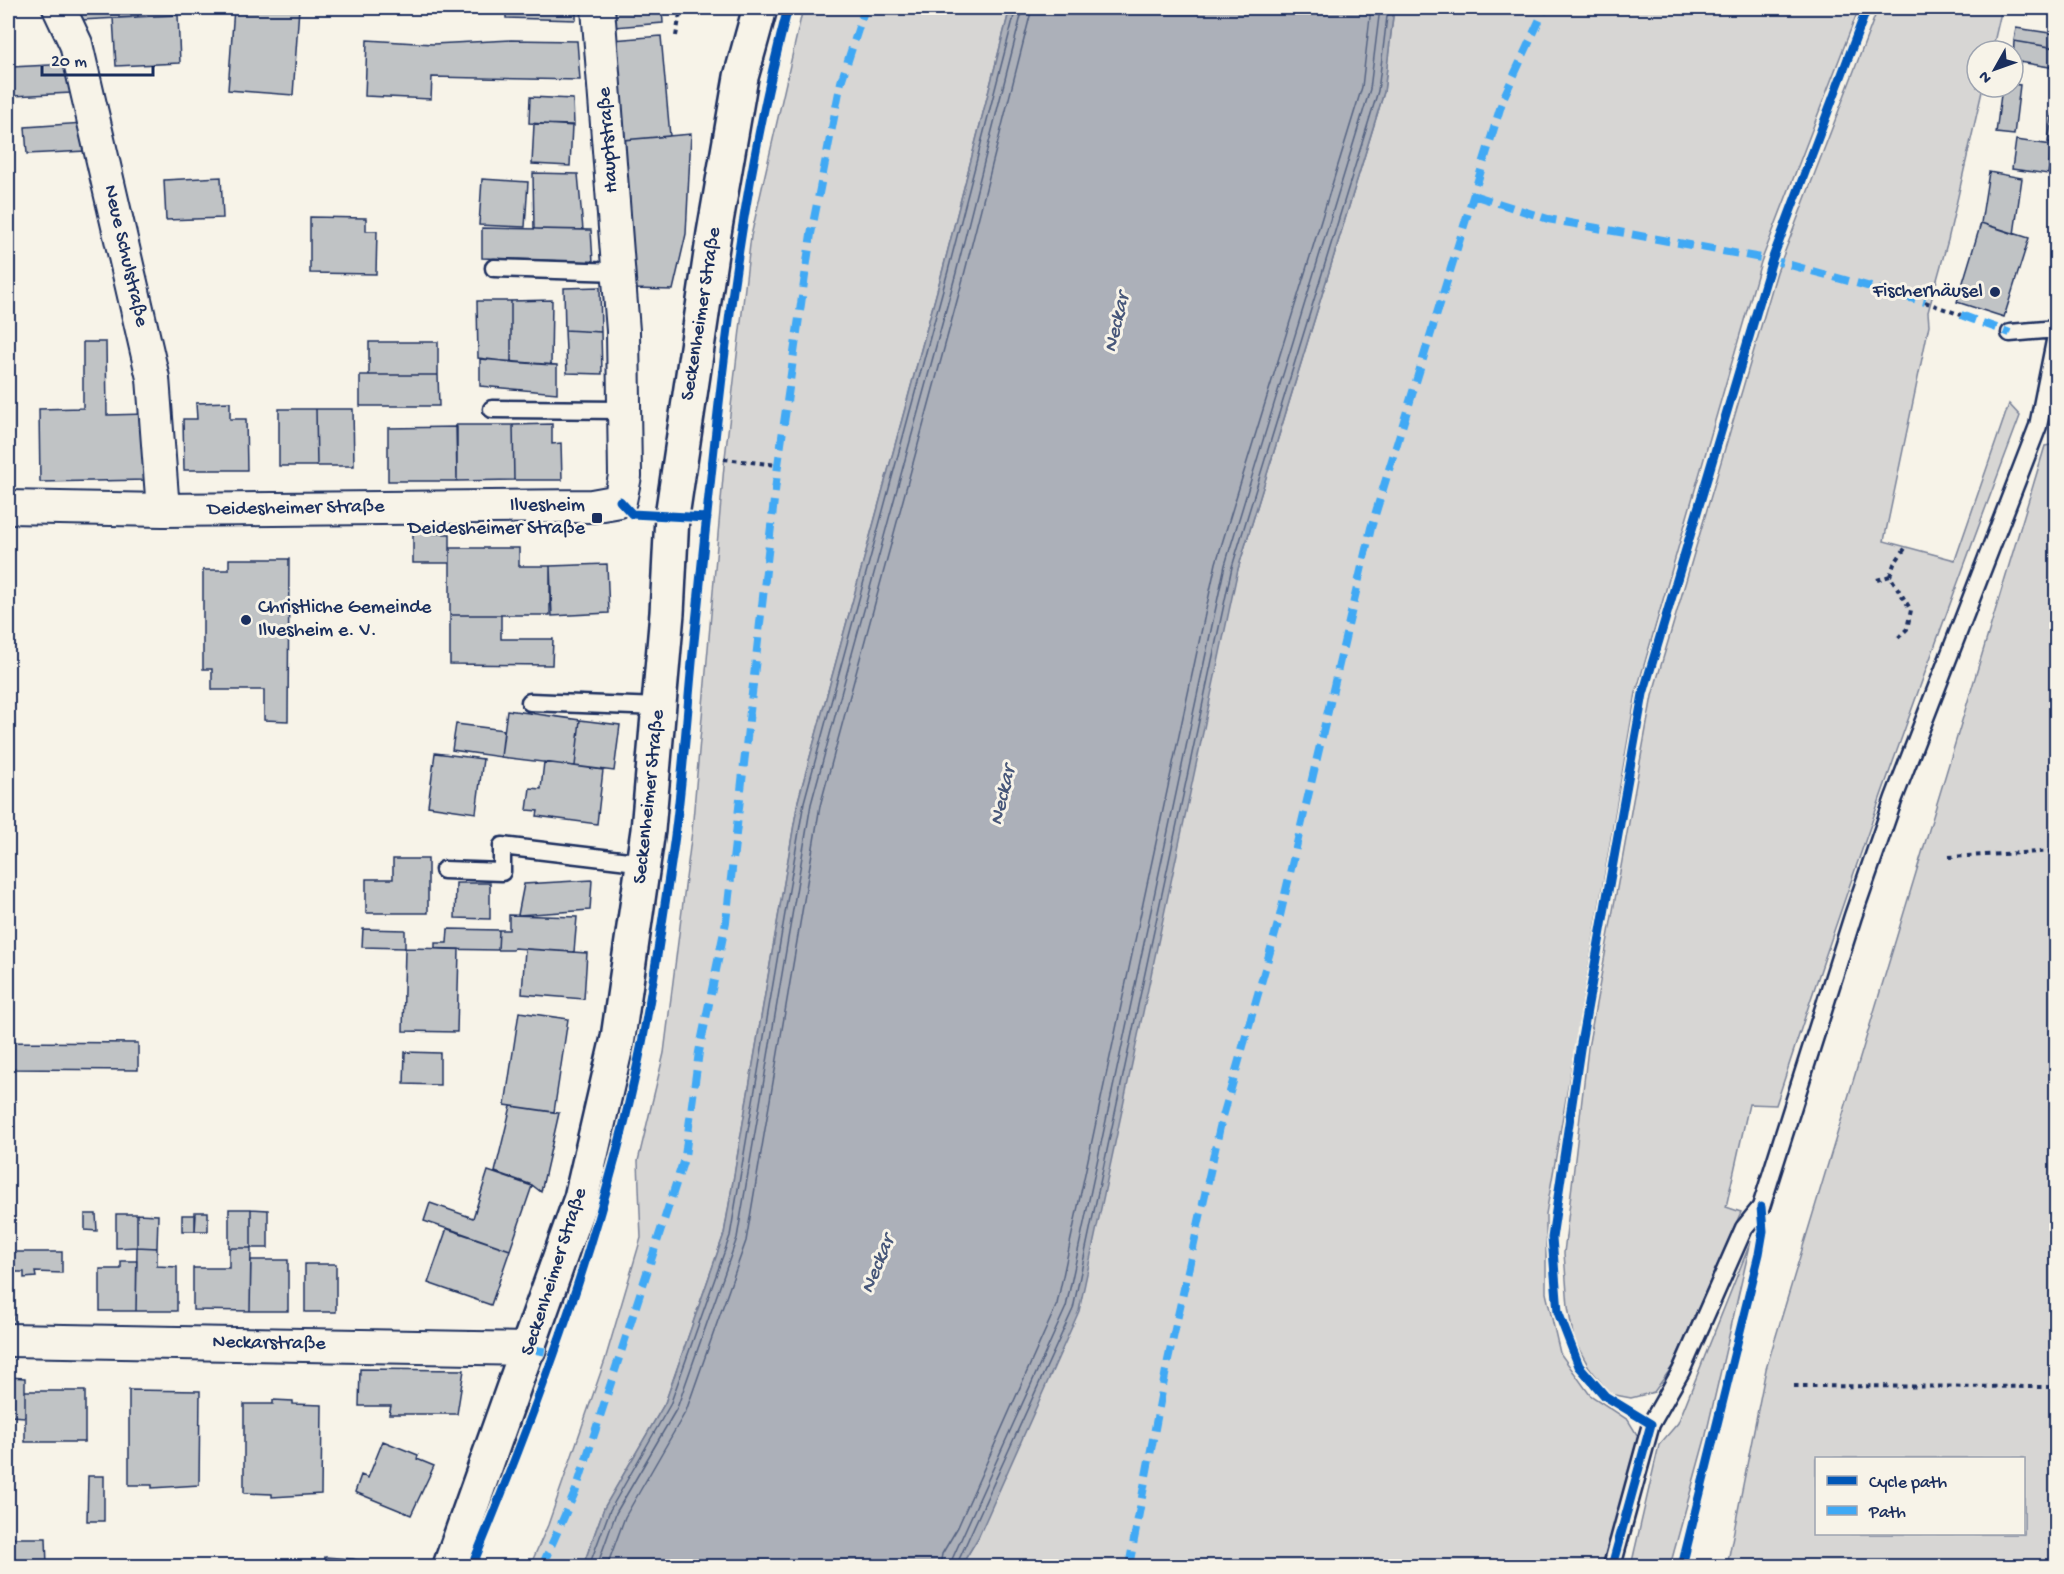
<svg xmlns="http://www.w3.org/2000/svg" width="2064" height="1574" viewBox="0 0 2064 1574" font-family="'Gochi Hand',sans-serif">
	<style>
		.green { fill: #d7d6d4; stroke: #798299; stroke-width: 1.5; fill-rule: evenodd }
		.water { fill: #acb0b9; stroke: #727c95; stroke-width: 1.5 }
		.lines { fill: none; stroke-linecap: round; stroke-linejoin: round }
		.shore { stroke: #556382; stroke-width: 1.5 }
		.building { fill: #c0c3c5; stroke: #1b2f5e; stroke-width: 1.5 }
		.lane-casing { stroke: #1b2f5e; stroke-width: 21 }
		.street-casing { stroke: #1b2f5e; stroke-width: 36 }
		.secondary-casing { stroke: #1b2f5e; stroke-width: 38 }
		.path { stroke: #1b2f5e; stroke-width: 4; stroke-dasharray: 4.5 4.5; stroke-linecap: butt }
		.lane { stroke: #f7f3e8; stroke-width: 16 }
		.street { stroke: #f7f3e8; stroke-width: 32 }
		.secondary { stroke: #f7f3e8; stroke-width: 33 }
		.quiet { stroke: #3fa9f5; stroke-width: 8; stroke-dasharray: 15 8; stroke-linecap: butt }
		.cycleway-casing { stroke: #f7f3e8; stroke-width: 13 }
		.cycleway { stroke: #0057b8; stroke-width: 9 }
		.poi-dot { fill: #1b2f5e; stroke: #f7f3e8; stroke-width: 2 }
		.labels { text-anchor: middle; dominant-baseline: central; stroke-width: 6; stroke-linejoin: round; paint-order: stroke }
		.street-label { font-size: 20px; fill: #1b2f5e; stroke: #f7f3e8 }
		.poi-label { font-size: 20px; fill: #1b2f5e; stroke: #f7f3e8; text-anchor: end }
		.water-label { font-size: 21px; font-style: italic; fill: #465679; stroke: #f7f3e8 }
	</style>
	<rect width="100%" height="100%" fill="#f7f3e8"/>
	<filter id="ink" filterUnits="userSpaceOnUse"><feTurbulence type="fractalNoise" baseFrequency=".0167" numOctaves="2"/><feDisplacementMap in="SourceGraphic" scale="12" xChannelSelector="R" yChannelSelector="G"/><feConvolveMatrix kernelMatrix="1 2 1 2 8 2 1 2 1" color-interpolation-filters="sRGB"/></filter>
	<g filter="url(#ink)">
		<path class="green" d="M 803,8 L 1010,8 L 943,269 L 798,801 L 724,1234 L 665,1403 L 604,1508 L 583,1566 L 530,1566 L 548,1525 L 605,1360 L 641,1238 L 638,1161 L 664,1053 L 692,831 L 724,466 L 751,236 Z
			M 1394,8 L 1859,8 L 1761,262 L 1636,693 L 1546,1214 L 1546,1293 L 1560,1353 L 1590,1395 L 1628,1420 L 1639,1438 L 1605,1566 L 961,1566 L 978,1538 L 1238,569 L 1384,92 Z
			M 1878,8 L 2002,8 L 1992,51 L 1977,51 L 1977,87 L 1983,87 L 1948,240 L 1928,312 L 1929,325 L 1884,541 L 1955,560 L 2009,404 L 2020,416 C 1934,644 1851,873 1776,1105 L 1749,1104 L 1726,1207 L 1741,1212 L 1672,1367 L 1654,1392 L 1631,1398 L 1610,1394 L 1589,1367 L 1574,1340 L 1568,1307 L 1564,1253 L 1588,1048 L 1652,696 L 1777,272 Z
			M 2056,444 L 2056,1566 L 1727,1566 L 1766,1369 L 2045,446 ZM 1816,1458 L 2024,1458 L 2024,1534 L 1816,1534 Z
			M 1751,1241 L 1705,1439 L 1670,1566 L 1631,1566 L 1659,1445 L 1678,1423 Z"/>
		<path class="water" d="M 1010,8 L 1394,8 L 1384,92 L 1238,569 L 1079,1311 L 978,1538 L 961,1566 L 583,1566 L 604,1508 L 665,1403 L 724,1234 L 798,801 L 943,269 Z"/>
		<g class="lines">
			<path class="shore" d="M 589,1566 L 610,1510 L 670,1405 L 730,1236 L 804,802 L 948,271 L 1016,8
				M 597,1566 L 616,1513 L 677,1408 L 737,1238 L 811,804 L 956,273 L 1023,8
				M 607,1566 L 625,1517 L 686,1411 L 746,1241 L 820,806 L 964,275 L 1032,8
				M 940,1566 L 942,1554 L 958,1527 L 1057,1304 L 1216,563 L 1362,87 L 1371,8
				M 949,1566 L 1066,1307 L 1225,565 L 1370,89 L 1380,8
				M 956,1566 L 1073,1309 L 1232,567 L 1378,91 L 1388,8"/>
		</g>
		<path class="building" d="M 80,8 L 138,8 L 138,17 L 81,20 Z
			M 234,8 L 299,8 L 293,95 L 228,90 Z
			M 506,8 L 576,8 L 576,20 L 506,18 Z
			M 612,8 L 662,8 L 663,23 L 614,27 Z
			M 178,15 L 180,63 L 116,66 L 113,18 Z
			M 2016,28 L 2056,34 L 2056,48 L 2014,41 Z
			M 661,36 L 670,136 L 623,140 L 613,40 Z
			M 367,40 L 433,44 L 511,40 L 577,41 L 580,80 L 432,77 L 431,99 L 365,96 Z
			M 2014,41 L 2056,48 L 2056,68 L 2013,61 Z
			M 70,64 L 71,93 L 13,96 L 11,67 Z
			M 8,67 L 11,67 L 11,120 L 8,120 Z
			M 2013,84 L 2020,85 L 2014,135 L 1996,133 L 2002,87 L 2013,87 Z
			M 2056,91 L 2056,143 L 2048,142 Z
			M 530,97 L 573,99 L 574,126 L 529,123 Z
			M 84,123 L 86,151 L 27,154 L 25,127 Z
			M 534,124 L 572,125 L 570,166 L 532,164 Z
			M 691,134 L 686,234 L 673,290 L 633,289 L 623,140 Z
			M 2016,140 L 2052,145 L 2048,174 L 2012,169 Z
			M 1989,172 L 2022,178 L 2014,234 L 1981,223 Z
			M 533,173 L 578,174 L 583,230 L 534,229 Z
			M 221,177 L 223,218 L 166,220 L 164,180 Z
			M 482,179 L 528,182 L 525,227 L 479,225 Z
			M 310,217 L 366,218 L 366,231 L 377,231 L 376,274 L 310,273 Z
			M 1981,223 L 2029,238 L 2004,317 L 1957,302 Z
			M 482,228 L 591,230 L 593,262 L 482,258 Z
			M 600,287 L 601,332 L 565,330 L 564,288 Z
			M 552,300 L 551,365 L 511,362 L 511,301 Z
			M 477,301 L 511,301 L 511,362 L 478,358 Z
			M 565,330 L 601,332 L 602,374 L 567,373 Z
			M 83,342 L 106,342 L 107,415 L 146,414 L 147,480 L 40,482 L 39,409 L 83,408 Z
			M 369,342 L 438,342 L 438,375 L 369,375 Z
			M 8,344 L 11,344 L 12,411 L 8,411 Z
			M 480,359 L 557,365 L 557,393 L 480,386 Z
			M 360,375 L 438,375 L 439,406 L 360,406 Z
			M 230,402 L 230,419 L 246,419 L 247,470 L 184,470 L 183,419 L 197,419 L 196,403 Z
			M 279,409 L 316,409 L 317,466 L 279,466 Z
			M 316,409 L 353,409 L 354,466 L 317,466 Z
			M 8,411 L 12,411 L 12,482 L 8,482 Z
			M 552,424 L 552,444 L 561,443 L 562,480 L 514,480 L 513,425 Z
			M 456,425 L 513,425 L 514,480 L 457,481 Z
			M 457,427 L 457,481 L 388,481 L 388,428 Z
			M 413,533 L 450,534 L 450,563 L 413,563 Z
			M 450,548 L 519,548 L 519,566 L 550,566 L 550,615 L 450,615 Z
			M 229,559 L 289,559 L 288,721 L 264,720 L 264,690 L 212,690 L 212,669 L 203,669 L 203,570 L 229,570 Z
			M 607,564 L 609,613 L 552,616 L 550,566 Z
			M 450,615 L 501,615 L 501,639 L 553,639 L 552,665 L 450,664 Z
			M 507,710 L 580,720 L 575,766 L 501,757 Z
			M 580,720 L 620,725 L 614,771 L 575,766 Z
			M 456,724 L 504,730 L 501,757 L 452,750 Z
			M 435,753 L 483,759 L 476,813 L 428,806 Z
			M 544,762 L 603,770 L 597,824 L 537,816 L 538,811 L 527,810 L 530,788 L 541,789 Z
			M 393,859 L 428,859 L 428,913 L 366,913 L 366,879 L 393,879 Z
			M 592,880 L 590,910 L 518,915 L 524,884 Z
			M 456,883 L 490,883 L 490,919 L 455,918 Z
			M 509,915 L 577,917 L 574,952 L 514,948 L 513,950 L 498,950 L 499,930 L 509,930 Z
			M 363,929 L 405,930 L 405,948 L 362,947 Z
			M 448,929 L 499,930 L 498,950 L 435,949 L 435,943 L 447,943 Z
			M 405,948 L 459,949 L 457,1032 L 403,1031 Z
			M 525,949 L 587,953 L 584,999 L 522,994 Z
			M 8,983 L 10,983 L 10,1042 L 8,1042 Z
			M 519,1012 L 568,1019 L 554,1112 L 505,1105 Z
			M 8,1042 L 13,1042 L 12,1083 L 8,1083 Z
			M 13,1042 L 138,1043 L 138,1070 L 12,1069 Z
			M 405,1052 L 440,1053 L 440,1085 L 404,1084 Z
			M 511,1106 L 559,1113 L 541,1192 L 532,1185 L 495,1172 Z
			M 488,1171 L 532,1186 L 510,1250 L 424,1221 L 430,1203 L 473,1218 Z
			M 229,1209 L 251,1209 L 251,1248 L 229,1248 Z
			M 251,1209 L 268,1210 L 268,1248 L 251,1248 Z
			M 195,1212 L 208,1212 L 208,1231 L 195,1231 Z
			M 85,1214 L 96,1214 L 97,1231 L 85,1230 Z
			M 116,1214 L 137,1214 L 137,1247 L 116,1248 Z
			M 137,1214 L 158,1215 L 157,1248 L 137,1247 Z
			M 182,1215 L 196,1215 L 195,1231 L 182,1231 Z
			M 447,1228 L 510,1250 L 491,1305 L 428,1283 Z
			M 137,1247 L 157,1248 L 157,1266 L 177,1267 L 177,1311 L 136,1311 Z
			M 229,1248 L 251,1248 L 250,1311 L 193,1310 L 193,1268 L 229,1268 Z
			M 8,1252 L 62,1252 L 62,1273 L 35,1272 L 36,1277 L 24,1278 L 24,1272 L 8,1272 Z
			M 251,1260 L 288,1260 L 288,1311 L 250,1311 Z
			M 121,1261 L 137,1261 L 136,1311 L 100,1311 L 100,1269 L 121,1269 Z
			M 305,1264 L 336,1264 L 336,1312 L 305,1312 Z
			M 8,1288 L 13,1288 L 13,1319 L 8,1319 Z
			M 360,1369 L 464,1370 L 457,1414 L 389,1414 L 391,1406 L 359,1406 Z
			M 8,1377 L 25,1378 L 25,1417 L 11,1416 L 10,1454 L 8,1454 Z
			M 129,1390 L 200,1391 L 199,1485 L 152,1488 L 152,1485 L 129,1485 Z
			M 25,1391 L 85,1391 L 85,1442 L 25,1442 Z
			M 273,1400 L 293,1401 L 293,1404 L 322,1405 L 321,1494 L 272,1497 L 272,1494 L 244,1493 L 244,1404 L 273,1404 Z
			M 383,1441 L 418,1455 L 417,1459 L 434,1466 L 411,1515 L 355,1492 L 361,1475 L 368,1478 Z
			M 88,1476 L 104,1476 L 104,1521 L 87,1521 Z
			M 8,1538 L 46,1538 L 47,1566 L 8,1566 Z
			M 325,1557 L 353,1559 L 378,1566 L 323,1566 Z"/>
		<g class="lines">
			<g class="lane-casing">
				<path id="lane" d="M 494,268 L 619,272
					M 2010,333 L 2056,329
					M 492,409 L 623,410
					M 530,702 L 659,707
					M 444,870 L 502,872 L 502,846 L 645,863
					M 1612,1566 L 1651,1424 L 1681,1371 L 1744,1228 L 1761,1207 L 1853,916 L 1894,798 L 2038,426 L 2056,336"/>
			</g>
			<g class="street-casing">
				<path id="street" d="M 59,8 L 76,44 L 153,378 L 163,510
					M 8,507 L 163,510 L 592,506 L 620,501 L 625,476 L 623,331 L 598,8
					M 8,1340 L 530,1349"/>
			</g>
			<g class="secondary-casing">
				<path id="secondary" d="M 450,1566 L 581,1198 L 618,1038 L 648,830 L 667,613 L 672,516 L 714,233 L 741,77 L 760,8"/>
			</g>
			<path class="path" d="M 676,36 L 681,8
				M 1925,302 L 1961,315
				M 715,458 L 778,465
				M 1890,576 L 1894,564 L 1906,547
				M 1877,580 L 1890,576 L 1911,610 L 1907,629 L 1895,641
				M 1949,857 L 2056,851
				M 1794,1386 L 2056,1387"/>
			<use href="#lane" class="lane"/>
			<use href="#street" class="street"/>
			<use href="#secondary" class="secondary"/>
			<path class="quiet" d="M 1476,196 L 1548,219 L 1772,260 L 1925,302
				M 1961,315 L 2010,333
				M 530,1349 L 554,1353
				M 542,1566 L 576,1490 L 685,1156 L 699,1052 L 726,922 L 778,465 L 811,234 L 841,82 L 865,8
				M 1129,1566 L 1167,1365 L 1220,1127 L 1279,920 L 1371,528 L 1503,99 L 1545,8"/>
			<g class="cycleway-casing">
				<path id="cycleway" d="M 620,501 L 632,514 L 707,518
					M 472,1566 C 541,1399 605,1226 641,1048 C 654,983 663,916 673,850 C 683,781 687,711 694,642 C 716,429 733,215 788,8
					M 1612,1566 L 1651,1424 L 1605,1396 L 1579,1366 L 1558,1312 L 1552,1238 L 1580,1049 L 1643,694 L 1772,260 L 1867,8
					M 1682,1566 L 1759,1254 L 1763,1231 L 1761,1207"/>
			</g>
			<use href="#cycleway" class="cycleway"/>
		</g>
	</g>
	<g class="poi-dot">
		<circle cx="1995" cy="292" r="6"/>
		<rect x="591" y="512" width="12" height="12" rx="3"/>
		<circle cx="246" cy="620" r="6"/>
	</g>
	<g class="labels">
		<g class="street-label">
			<text transform="translate(609 140) rotate(-94)">Hauptstraße</text>
			<text transform="translate(125 256) rotate(77)">Neue Schulstraße</text>
			<text transform="translate(702 314) rotate(-81)">Seckenheimer Straße</text>
			<text transform="translate(296 509) rotate(-1)">Deidesheimer Straße</text>
			<text transform="translate(650 797) rotate(-84)">Seckenheimer Straße</text>
			<text transform="translate(555 1272) rotate(-72)">Seckenheimer Straße</text>
			<text transform="translate(269 1344) rotate(1)">Neckarstraße</text>
		</g>
		<g class="poi-label">
			<text x="1983" y="292">Fischerhäusel</text>
			<text x="585" y="506">Ilvesheim<tspan x="585" dy="23">Deidesheimer Straße</tspan></text>
			<text x="258" y="608" text-anchor="start">Christliche Gemeinde<tspan x="258" dy="23">Ilvesheim e. V.</tspan></text>
		</g>
		<g class="water-label">
			<text transform="translate(1118 323) rotate(-77)">Neckar</text>
			<text transform="translate(1004 796) rotate(-77)">Neckar</text>
			<text transform="translate(879 1265) rotate(-68)">Neckar</text>
		</g>
	</g>
	<rect width="2064" height="1574" fill="none" stroke="#f7f3e8" stroke-width="30"/>
	<rect x="15" y="15" width="2034" height="1544" fill="none" stroke="#1b2f5e" stroke-width="2" filter="url(#ink)"/>
	<rect x="1815" y="1457" width="210" height="78" fill="#f7f3e8" stroke="#9fa5b1" stroke-width="1.5"/>
	<rect x="1827" y="1476" width="30" height="9" fill="#0057b8" stroke="#9fa5b1" stroke-width="1.5"/>
	<text x="1869" y="1487" font-size="18" fill="#1b2f5e">Cycle path</text>
	<rect x="1827" y="1506" width="30" height="9" fill="#3fa9f5" stroke="#9fa5b1" stroke-width="1.5"/>
	<text x="1869" y="1517" font-size="18" fill="#1b2f5e">Path</text>
	<g transform="translate(1995 69) rotate(230)"><circle r="28" fill="#f7f3e8" stroke="#9fa5b1" stroke-width="1.5"/>
	<path d="M0-4.5L10 22L0 15L-10 22Z" fill="#1b2f5e"/>
	<text y="-9" font-size="16" font-weight="bold" text-anchor="middle" fill="#1b2f5e">N</text>
	</g>
	<path d="M42 66v9h111v-9" fill="none" stroke="#1b2f5e" stroke-width="3"/>
	<text x="51" y="66" font-size="18" fill="#1b2f5e" stroke="#f7f3e8" stroke-width="4.5" paint-order="stroke">20 m</text>
</svg>
